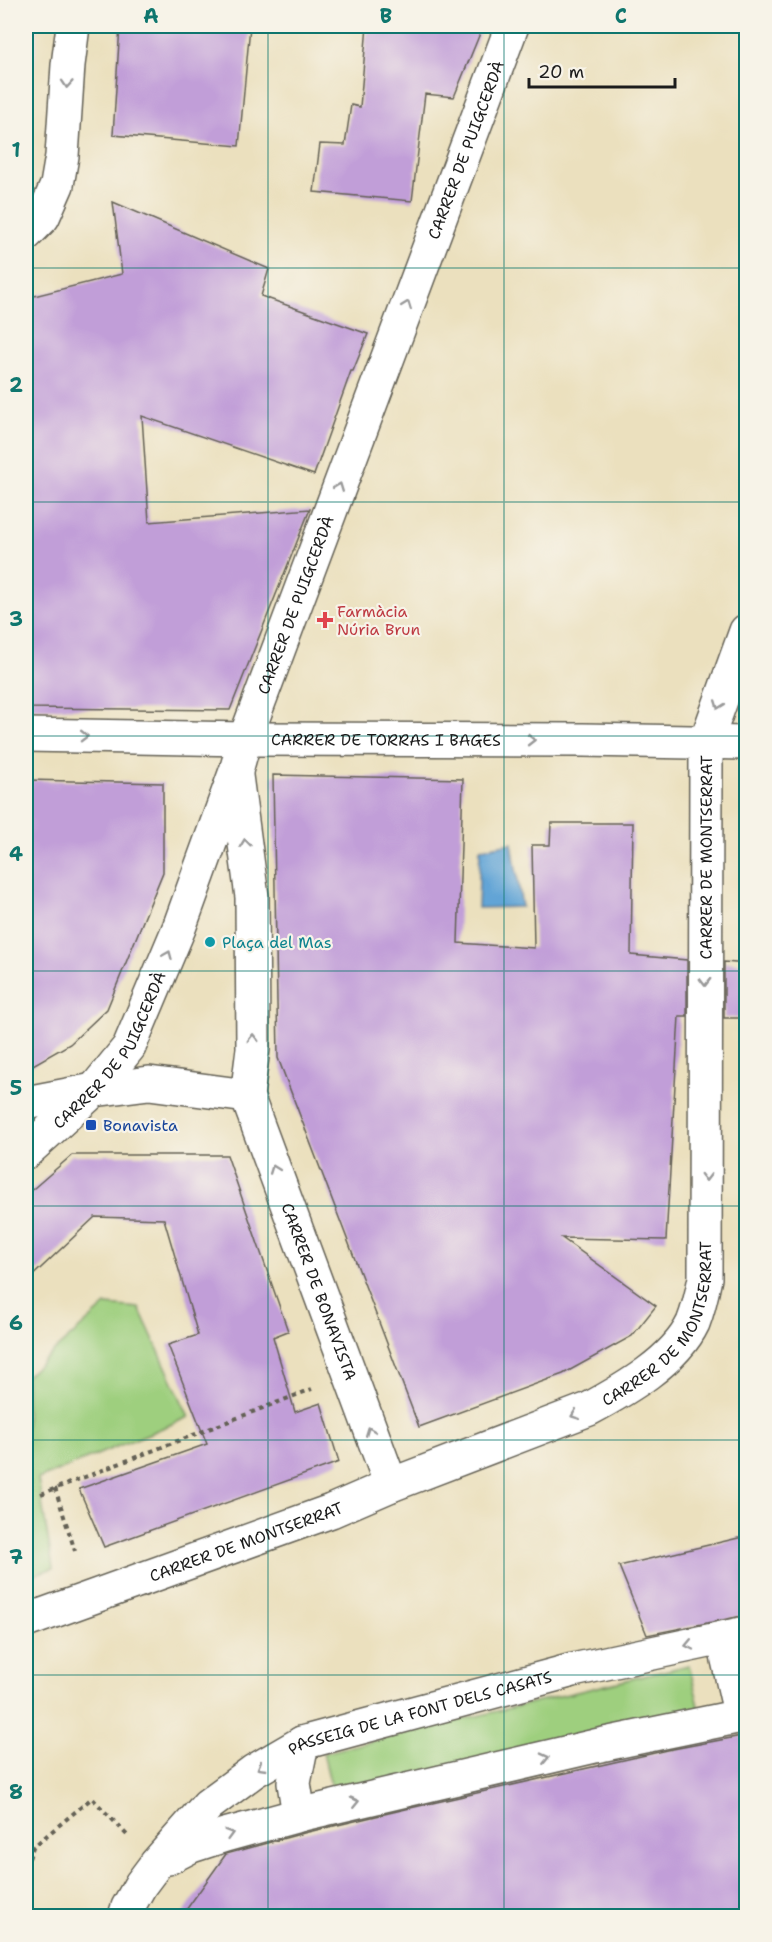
<svg xmlns="http://www.w3.org/2000/svg" width="772" height="1942" viewBox="0 0 772 1942" font-family="'Shantell Sans',sans-serif">
	<style>
		.built { fill: #d9d6f7 }
		.green { fill: #9ecf7e; stroke: #5d764d; stroke-width: 1.5 }
		.water { fill: #62a4d6; stroke: #3f6079; stroke-width: 1.5 }
		.building { fill: #c19ed8 }
		.lines { fill: none; stroke-linecap: round; stroke-linejoin: round }
		.minor-casing { stroke: #646155; stroke-width: 36 }
		.path { stroke: #646155; stroke-width: 4; stroke-dasharray: 4.5 4.5; stroke-linecap: butt }
		.minor { stroke: #fff; stroke-width: 33 }
		.oneway { stroke: #999 }
		.grid { fill: none; stroke: #0f766e; stroke-width: 1.5; stroke-opacity: 0.55 }
		.health-dot { fill: #e0444e; stroke: #f7f3e8; stroke-width: 2 }
		.culture-dot { fill: #0f9aa8; stroke: #f7f3e8; stroke-width: 2 }
		.transit-dot { fill: #1a4fb4; stroke: #f7f3e8; stroke-width: 2 }
		.labels { text-anchor: middle; dominant-baseline: central; stroke-width: 4.5; stroke-linejoin: round; paint-order: stroke }
		.street-label { font-size: 16px; fill: #1c1c1c; stroke: #f7f3e8 }
		.health-label { font-size: 16px; fill: #be3a42; stroke: #f7f3e8; text-anchor: start }
		.culture-label { font-size: 16px; fill: #0d838f; stroke: #f7f3e8; text-anchor: start }
		.transit-label { font-size: 16px; fill: #164399; stroke: #f7f3e8; text-anchor: start }
		.neatline { fill: none; stroke: #0f766e; stroke-width: 2 }
		.grid-label { font-size: 20px; text-anchor: middle; font-weight: bold; fill: #0f766e }
	</style>
	<rect width="100%" height="100%" fill="#f7f3e8"/>
	<filter id="ink" filterUnits="userSpaceOnUse"><feTurbulence type="fractalNoise" baseFrequency=".0167" numOctaves="2"/><feDisplacementMap in="SourceGraphic" scale="12" xChannelSelector="R" yChannelSelector="G"/><feConvolveMatrix kernelMatrix="1 2 1 2 8 2 1 2 1" color-interpolation-filters="sRGB"/></filter>
	<filter id="wash" filterUnits="userSpaceOnUse"><feTurbulence type="fractalNoise" baseFrequency=".008" numOctaves="4" result="noise"/><feDisplacementMap in="SourceGraphic" scale="24" xChannelSelector="R" yChannelSelector="G"/><feGaussianBlur stdDeviation="1.35" result="paint"/><feColorMatrix in="noise" values="0 0 0 0 0 0 0 0 0 0 0 0 0 0 0 0 0 1.4 0 .05"/><feComposite in="paint" operator="in"/></filter>
	<g filter="url(#wash)">
		<rect width="100%" height="100%" fill="#ebe0be"/>
		<path class="built" d="M 26,26 L 37,26 L 26,175 Z"/>
		<path class="green" d="M 106,1305 L 139,1308 L 189,1417 L 38,1479 L 53,1568 L 26,1578 L 26,1376 Z
			M 689,1665 L 700,1710 L 334,1798 L 323,1753 Z"/>
		<path class="water" d="M 512,843 L 522,907 L 478,908 L 480,849 Z"/>
		<g id="blocks">
			<path class="building" d="M 120,26 L 250,26 L 239,146 L 113,135 Z
				M 367,26 L 483,26 L 454,97 L 425,94 L 412,201 L 314,192 L 320,144 L 345,145 L 351,105 L 360,107 Z
				M 113,202 L 269,269 L 261,296 L 368,334 L 353,371 L 351,371 L 314,475 L 142,416 L 149,522 L 310,509 L 230,710 L 26,708 L 26,298 L 122,274 Z
				M 273,775 L 463,779 L 458,943 L 534,948 L 532,845 L 550,845 L 551,823 L 633,823 L 631,955 L 687,960 L 687,1016 L 679,1016 L 666,1240 L 562,1238 L 656,1306 L 632,1336 L 563,1374 L 419,1427 L 278,1058 Z
				M 26,780 L 163,783 L 163,872 L 107,1009 L 70,1044 L 26,1069 Z
				M 724,962 L 747,964 L 747,1018 L 724,1018 Z
				M 72,1155 L 227,1155 L 288,1331 L 273,1337 L 295,1412 L 321,1403 L 339,1462 L 104,1547 L 79,1489 L 207,1444 L 168,1345 L 198,1335 L 164,1219 L 95,1217 L 26,1282 L 26,1195 Z
				M 747,1536 L 747,1615 L 647,1635 L 619,1566 Z
				M 747,1735 L 747,1917 L 181,1917 L 226,1854 L 230,1853 L 304,1833 L 406,1809 L 668,1750 Z"/>
		</g>
	</g>
	<g filter="url(#ink)">
		<use href="#blocks" fill-opacity="0" stroke="#646155" stroke-width="1.5"/>
		<g class="lines">
			<g class="minor-casing">
				<g id="minor">
					<path d="M 26,234 L 43,217 L 57,185 L 62,156 L 68,65 L 73,26"/>
					<path id="s1" d="M 26,735 L 245,739 L 583,740 L 746,743"/>
					<path id="s2" d="M 236,776 L 252,897 L 253,1049 L 247,1096 L 391,1485"/>
					<path d="M 26,1103 L 94,1090 L 149,1083 L 247,1096"/>
					<path id="s3" d="M 26,1152 L 94,1090 L 129,1047 L 179,928 L 236,771 L 245,739 L 512,26"/>
					<path id="s4" d="M 26,1621 L 331,1511 L 391,1485 L 589,1409 C 624,1390 675,1361 693,1323 C 699,1308 702,1293 705,1278 L 706,742 L 746,631"/>
					<path d="M 723,1638 L 741,1717"/>
					<path d="M 299,1815 L 294,1783 L 302,1743"/>
					<path d="M 168,1858 L 191,1846 L 225,1835 L 299,1815 L 595,1746 L 746,1715"/>
					<path id="s5" d="M 125,1916 L 128,1907 L 141,1884 L 156,1864 L 208,1805 L 254,1771 L 302,1743 L 573,1670 L 746,1633"/>
				</g>
			</g>
			<path class="path" d="M 55,1488 L 75,1551
				M 41,1494 L 312,1389
				M 26,1867 L 33,1847 L 92,1798 L 127,1835"/>
			<use href="#minor" class="minor"/>
		</g>
		<defs><path id="oneway-chevron" d="M-2-3.5L2.5 0L-2 3.5" fill="none" stroke-width="1.6" stroke-linecap="round" stroke-linejoin="round" transform="scale(1.5)"/></defs>
		<g class="oneway">
			<use href="#oneway-chevron" transform="translate(67 84) rotate(94)"/>
			<use href="#oneway-chevron" transform="translate(407 305) rotate(-69)"/>
			<use href="#oneway-chevron" transform="translate(339 487) rotate(-69)"/>
			<use href="#oneway-chevron" transform="translate(719 705) rotate(110)"/>
			<use href="#oneway-chevron" transform="translate(84 736) rotate(1)"/>
			<use href="#oneway-chevron" transform="translate(531 740)"/>
			<use href="#oneway-chevron" transform="translate(245 843) rotate(-97)"/>
			<use href="#oneway-chevron" transform="translate(168 955) rotate(-67)"/>
			<use href="#oneway-chevron" transform="translate(705 982) rotate(90)"/>
			<use href="#oneway-chevron" transform="translate(253 1038) rotate(-90)"/>
			<use href="#oneway-chevron" transform="translate(274 1169) rotate(-110)"/>
			<use href="#oneway-chevron" transform="translate(706 1177) rotate(90)"/>
			<use href="#oneway-chevron" transform="translate(575 1415) rotate(159)"/>
			<use href="#oneway-chevron" transform="translate(370 1431) rotate(-111)"/>
			<use href="#oneway-chevron" transform="translate(689 1645) rotate(168)"/>
			<use href="#oneway-chevron" transform="translate(545 1758) rotate(-13)"/>
			<use href="#oneway-chevron" transform="translate(261 1767) rotate(149)"/>
			<use href="#oneway-chevron" transform="translate(355 1802) rotate(-13)"/>
			<use href="#oneway-chevron" transform="translate(229 1834) rotate(-16)"/>
		</g>
	</g>
	<path class="grid" d="M 268,26 L 268,1916M 504,26 L 504,1916M 26,268 L 746,268M 26,502 L 746,502M 26,736 L 746,736M 26,971 L 746,971M 26,1206 L 746,1206M 26,1440 L 746,1440M 26,1675 L 746,1675"/>
	<path class="health-dot" d="M322 611h6v6h6v6h-6v6h-6v-6h-6v-6h6z"/>
	<circle class="culture-dot" cx="210" cy="942" r="6"/>
	<rect class="transit-dot" x="85" y="1119" width="12" height="12" rx="3"/>
	<g class="labels">
		<g class="street-label">
			<text stroke="none"><textPath href="#s3" startOffset="1106">CARRER DE PUIGCERDÀ</textPath></text>
			<text stroke="none"><textPath href="#s3" startOffset="620">CARRER DE PUIGCERDÀ</textPath></text>
			<text stroke="none"><textPath href="#s1" startOffset="360">CARRER DE TORRAS I BAGES</textPath></text>
			<text stroke="none"><textPath href="#s4" startOffset="1206">CARRER DE MONTSERRAT</textPath></text>
			<text stroke="none"><textPath href="#s3" startOffset="134">CARRER DE PUIGCERDÀ</textPath></text>
			<text stroke="none"><textPath href="#s2" startOffset="530">CARRER DE BONAVISTA</textPath></text>
			<text stroke="none"><textPath href="#s4" startOffset="720">CARRER DE MONTSERRAT</textPath></text>
			<text stroke="none"><textPath href="#s4" startOffset="234">CARRER DE MONTSERRAT</textPath></text>
			<text stroke="none"><textPath href="#s5" startOffset="374">PASSEIG DE LA FONT DELS CASATS</textPath></text>
		</g>
		<g class="health-label">
			<text x="337" y="611">Farmàcia<tspan x="337" dy="18">Núria Brun</tspan></text>
		</g>
		<g class="culture-label">
			<text x="222" y="942">Plaça del Mas</text>
		</g>
		<g class="transit-label">
			<text x="103" y="1125">Bonavista</text>
		</g>
	</g>
	<rect width="772" height="1942" fill="none" stroke="#f7f3e8" stroke-width="66"/>
	<path d="M529 78v9h146v-9" fill="none" stroke="#1c1c1c" stroke-width="3"/>
	<text x="538" y="78" font-size="18" fill="#1c1c1c" stroke="#f7f3e8" stroke-width="4.5" paint-order="stroke">20 m</text>
	<rect x="33" y="33" width="706" height="1876" class="neatline"/>
	<g class="grid-label">
		<text x="151" y="23">A</text>
		<text x="386" y="23">B</text>
		<text x="621" y="23">C</text>
		<text x="16" y="157">1</text>
		<text x="16" y="392">2</text>
		<text x="16" y="626">3</text>
		<text x="16" y="861">4</text>
		<text x="16" y="1095">5</text>
		<text x="16" y="1330">6</text>
		<text x="16" y="1564">7</text>
		<text x="16" y="1799">8</text>
	</g>
</svg>
